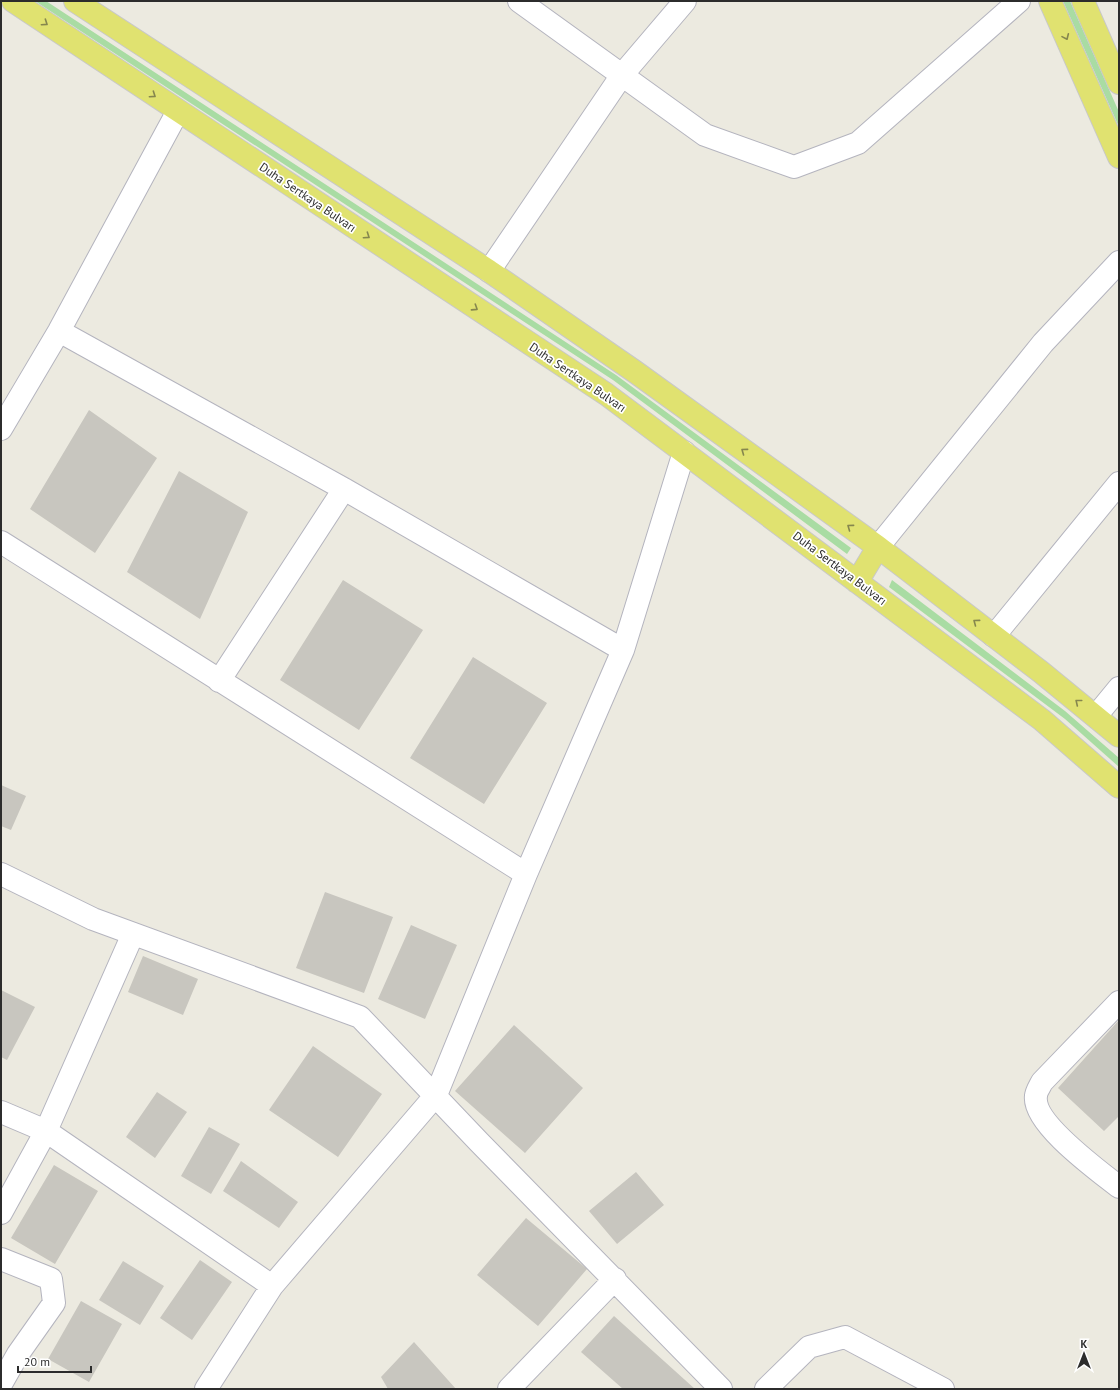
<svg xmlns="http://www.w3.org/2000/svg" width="1120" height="1390" viewBox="0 0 1120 1390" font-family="'PT Sans',sans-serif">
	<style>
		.green { fill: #a9dca3 }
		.building { fill: #c8c6bf }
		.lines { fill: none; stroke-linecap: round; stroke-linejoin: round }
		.minor-casing { stroke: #b4b4be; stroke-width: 24 }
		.major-casing { stroke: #c8c8c8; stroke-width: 24 }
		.minor { stroke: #fff; stroke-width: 22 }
		.major { stroke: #e0e270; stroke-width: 22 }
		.oneway { stroke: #86874e }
		.labels { text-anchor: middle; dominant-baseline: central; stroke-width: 3.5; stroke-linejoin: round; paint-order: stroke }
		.street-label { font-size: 12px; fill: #2c2c2c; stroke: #fff }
	</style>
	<rect width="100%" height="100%" fill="#eceae0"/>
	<path class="green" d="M 35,1 L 46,1 L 616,375 L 851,548 L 847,554 L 613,380 Z
		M 1063,1 L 1070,1 L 1119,112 L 1119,127 Z
		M 892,580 L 1065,711 L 1119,758 L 1119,767 L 1065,719 L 889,587 Z"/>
	<path class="building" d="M 89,410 L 157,458 L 95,553 L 30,509 Z
		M 179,471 L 248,512 L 200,619 L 127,572 Z
		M 343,580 L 423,630 L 359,730 L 280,680 Z
		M 473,657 L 547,703 L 484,804 L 410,758 Z
		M 1,785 L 26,796 L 11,830 L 1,826 Z
		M 325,892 L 393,917 L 364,993 L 296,968 Z
		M 411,925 L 457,945 L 425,1019 L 378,999 Z
		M 143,956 L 198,979 L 183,1015 L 128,992 Z
		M 1,990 L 35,1007 L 7,1060 L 1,1057 Z
		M 1119,1020 L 1119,1116 L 1104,1131 L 1058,1088 Z
		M 514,1025 L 583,1088 L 525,1153 L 455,1091 Z
		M 313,1046 L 382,1094 L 338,1157 L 269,1110 Z
		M 157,1092 L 187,1112 L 155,1158 L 126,1137 Z
		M 209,1127 L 240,1144 L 211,1194 L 181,1176 Z
		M 241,1161 L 298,1202 L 279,1228 L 223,1191 Z
		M 54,1165 L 98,1191 L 55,1264 L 11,1238 Z
		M 636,1172 L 664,1205 L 617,1244 L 589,1211 Z
		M 526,1218 L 587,1269 L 538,1326 L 477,1275 Z
		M 200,1260 L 232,1282 L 192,1340 L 160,1318 Z
		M 123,1261 L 164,1286 L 140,1325 L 99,1300 Z
		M 81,1301 L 122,1324 L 89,1382 L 48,1359 Z
		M 614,1316 L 695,1389 L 623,1389 L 581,1352 Z
		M 414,1342 L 456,1389 L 388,1389 L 381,1377 Z"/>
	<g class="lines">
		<g class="minor-casing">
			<path id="minor" d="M 519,1 L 705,135 L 794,167 L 858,143 L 1019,1
				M 489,271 L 622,75 L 685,1
				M 59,331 L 344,489 L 623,650
				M 1,429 L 59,331 L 178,111
				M 1,542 L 526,874
				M 878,547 L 1043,343 L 1119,262
				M 994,636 L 1119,483
				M 219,681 L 344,489
				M 1096,716 L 1119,688
				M 1,874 L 93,919 L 360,1017 L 479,1142 L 721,1389
				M 1119,1002 L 1042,1082 C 1040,1086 1036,1092 1036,1096 C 1032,1123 1099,1171 1119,1187
				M 1,1112 L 46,1131 L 272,1286
				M 1,1213 L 46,1131 L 133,934
				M 1,1259 L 51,1279 L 54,1303 L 18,1354 L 1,1384
				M 206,1389 L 272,1286 L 436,1095 L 526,874 L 623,650 L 684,452
				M 509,1389 L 615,1279
				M 766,1389 L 809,1347 L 845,1337 L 943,1389"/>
		</g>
		<g class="major-casing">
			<path id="major" d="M 13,1 L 606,394 L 1042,720 L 1119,787
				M 75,1 L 489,271 L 634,371 L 878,547 L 1041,672 L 1119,736
				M 1050,1 L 1119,157
				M 1083,1 L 1119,83
				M 857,582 L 878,547"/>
		</g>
		<use href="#minor" class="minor"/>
		<use href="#major" class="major"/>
	</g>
	<defs><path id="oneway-chevron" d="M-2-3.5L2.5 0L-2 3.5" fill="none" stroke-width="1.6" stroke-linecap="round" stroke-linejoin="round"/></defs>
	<g class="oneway">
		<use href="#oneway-chevron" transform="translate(45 23) rotate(34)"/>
		<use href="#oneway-chevron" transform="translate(1066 37) rotate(66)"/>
		<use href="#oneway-chevron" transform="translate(153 95) rotate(34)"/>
		<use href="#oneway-chevron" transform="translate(367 236) rotate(34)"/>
		<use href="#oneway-chevron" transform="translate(475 308) rotate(33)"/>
		<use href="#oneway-chevron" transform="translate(744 451) rotate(-144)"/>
		<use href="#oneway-chevron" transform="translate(850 527) rotate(-144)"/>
		<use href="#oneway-chevron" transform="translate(976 622) rotate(-143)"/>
		<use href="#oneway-chevron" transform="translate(1078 702) rotate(-141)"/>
	</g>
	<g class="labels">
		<g class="street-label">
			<text transform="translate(308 197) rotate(34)">Duha Sertkaya Bulvarı</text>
			<text transform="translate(578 377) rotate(34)">Duha Sertkaya Bulvarı</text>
			<text transform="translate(840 568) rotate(37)">Duha Sertkaya Bulvarı</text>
		</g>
	</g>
	<rect width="1120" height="1390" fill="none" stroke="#2c2c2c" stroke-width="4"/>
	<g transform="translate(1084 1354)" stroke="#ffffff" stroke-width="3" paint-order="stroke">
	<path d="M0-3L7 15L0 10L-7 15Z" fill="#2c2c2c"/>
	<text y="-6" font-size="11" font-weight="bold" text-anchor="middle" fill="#2c2c2c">K</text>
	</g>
	<path d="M18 1366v6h73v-6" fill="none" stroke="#2c2c2c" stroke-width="2"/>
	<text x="24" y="1366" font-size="12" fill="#2c2c2c" stroke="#ffffff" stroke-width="3" paint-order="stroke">20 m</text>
</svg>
